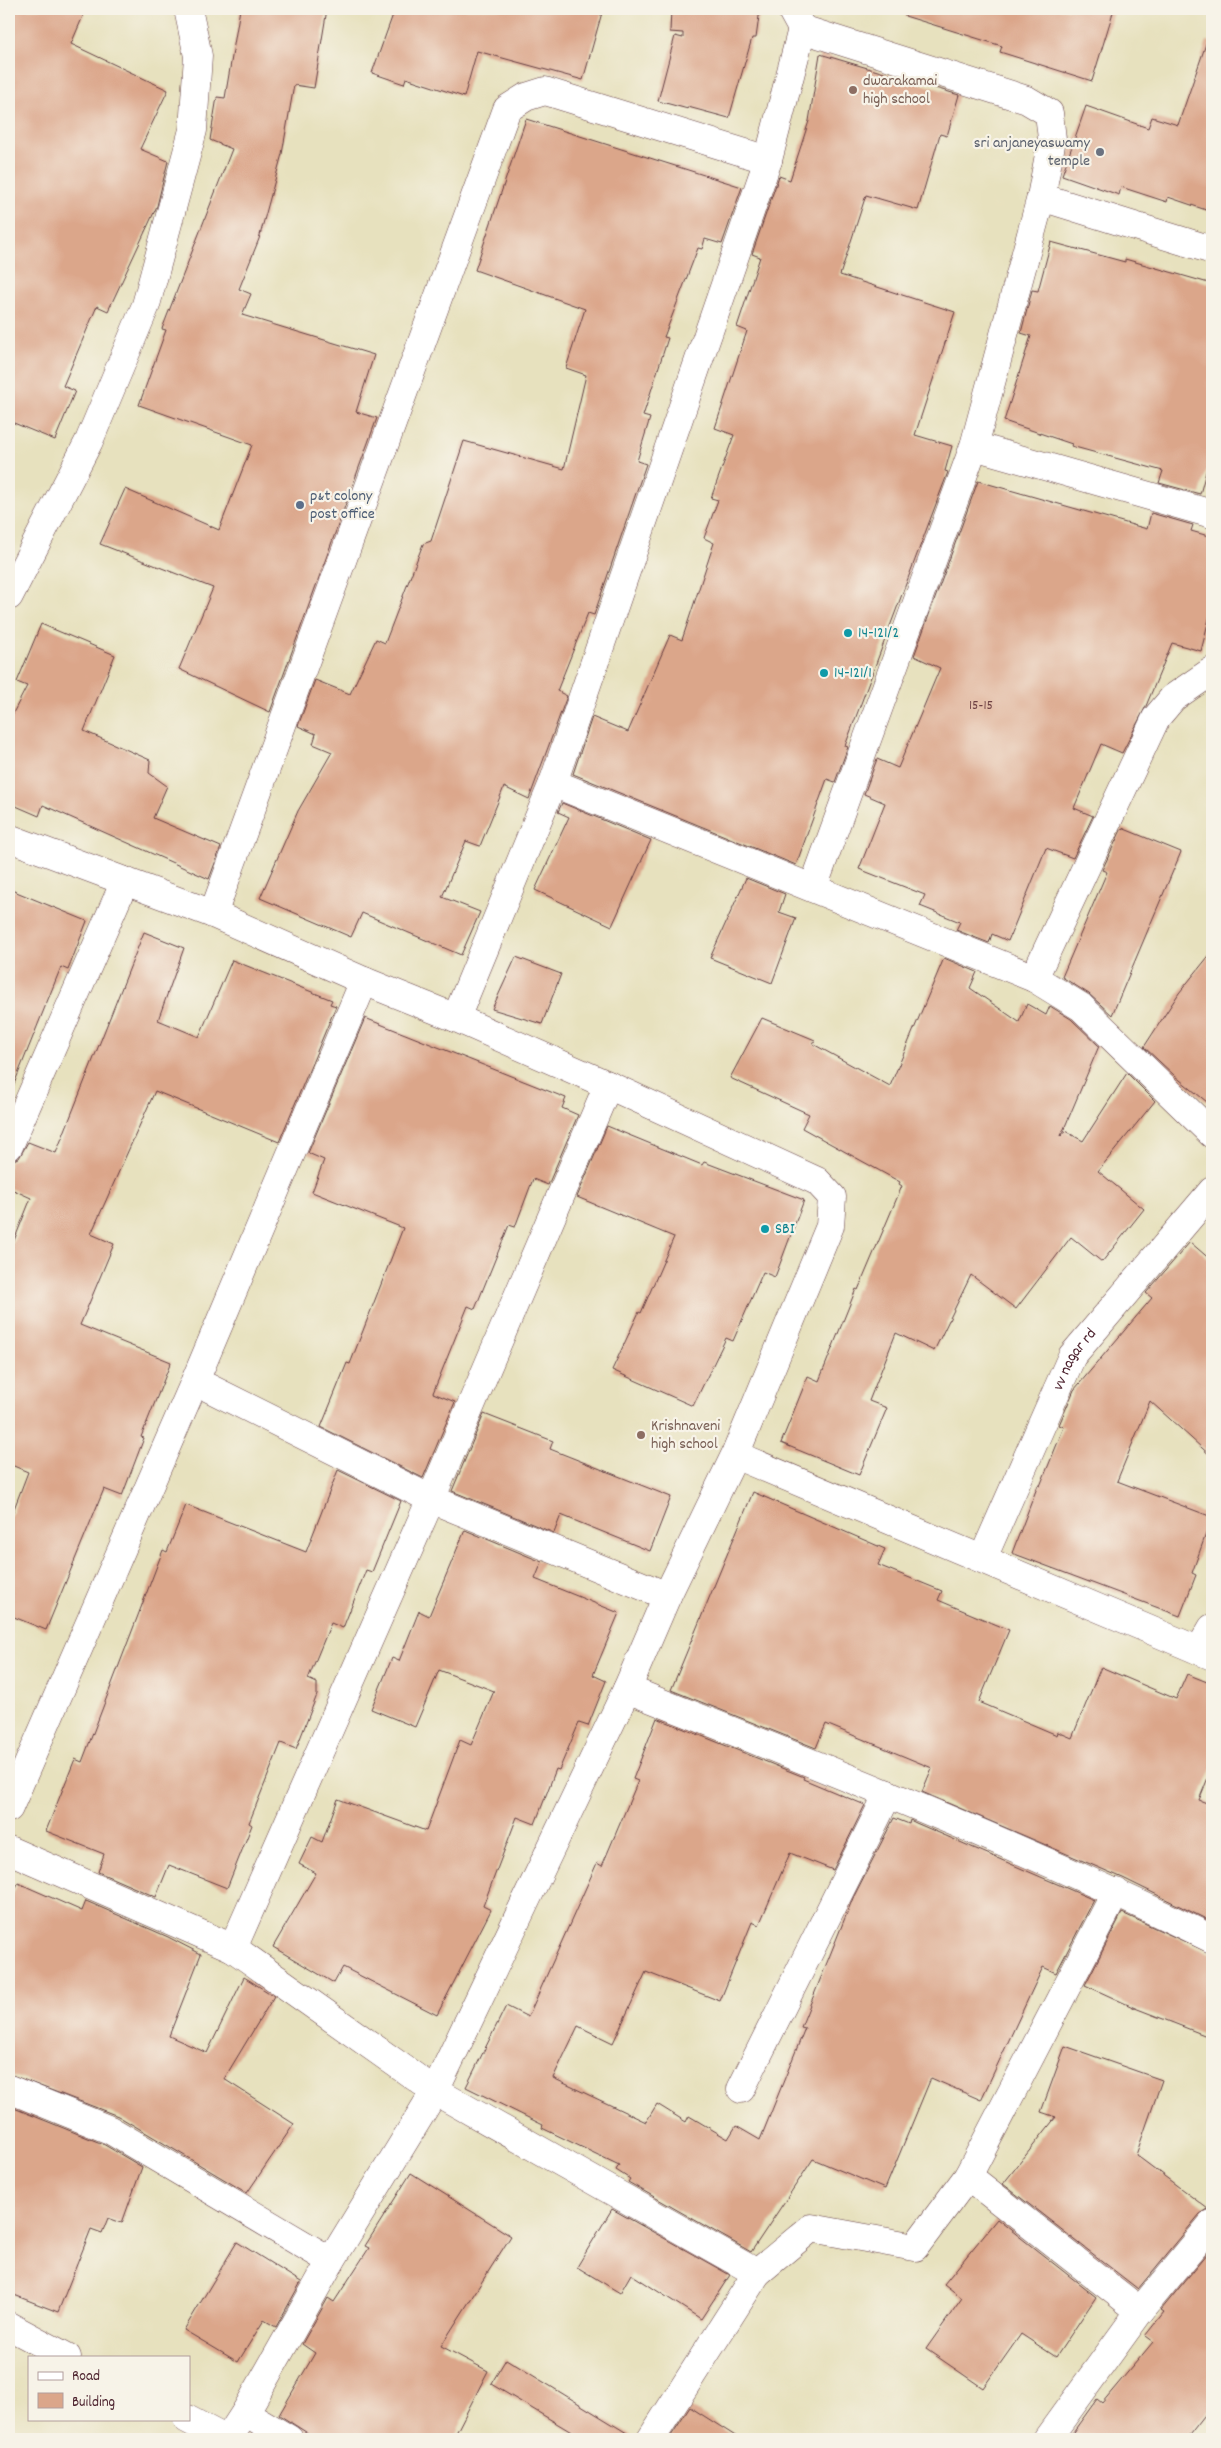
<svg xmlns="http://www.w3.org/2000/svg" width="1221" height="2448" viewBox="0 0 1221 2448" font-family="Dekko,sans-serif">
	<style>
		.building { fill: #dba68a }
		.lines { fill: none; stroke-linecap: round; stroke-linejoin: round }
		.minor-casing { stroke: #623c41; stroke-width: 29 }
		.tertiary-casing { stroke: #623c41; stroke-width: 29 }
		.minor { stroke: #fff; stroke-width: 28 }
		.tertiary { stroke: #fff; stroke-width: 28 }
		.education-dot { fill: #8d6e63; stroke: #f7f3e8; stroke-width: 2 }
		.worship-dot { fill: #6b7280; stroke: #f7f3e8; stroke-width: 2 }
		.service-dot { fill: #5c6f8a; stroke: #f7f3e8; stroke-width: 2 }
		.culture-dot { fill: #0f9aa8; stroke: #f7f3e8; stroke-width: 2 }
		.labels { text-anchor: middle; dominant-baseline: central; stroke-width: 4.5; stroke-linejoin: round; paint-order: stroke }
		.number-label { font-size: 14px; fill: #6e4143 }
		.education-label { font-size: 16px; fill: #785e54; stroke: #f7f3e8; text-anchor: start }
		.worship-label { font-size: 16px; fill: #5b616d; stroke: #f7f3e8; text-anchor: end }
		.service-label { font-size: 16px; fill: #4e5e75; stroke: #f7f3e8; text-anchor: start }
		.culture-label { font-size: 16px; fill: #0d838f; stroke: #f7f3e8; text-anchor: start }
		.street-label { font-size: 16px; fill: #4a1f2b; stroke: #f7f3e8 }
	</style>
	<rect width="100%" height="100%" fill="#f7f3e8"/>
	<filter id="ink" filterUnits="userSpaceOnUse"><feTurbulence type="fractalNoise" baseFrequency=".02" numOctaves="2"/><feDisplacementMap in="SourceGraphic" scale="10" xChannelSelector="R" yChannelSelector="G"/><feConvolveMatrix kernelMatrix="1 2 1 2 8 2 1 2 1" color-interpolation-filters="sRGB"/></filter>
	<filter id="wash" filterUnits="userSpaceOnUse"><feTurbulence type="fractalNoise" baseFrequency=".0096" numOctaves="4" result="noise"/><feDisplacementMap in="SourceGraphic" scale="20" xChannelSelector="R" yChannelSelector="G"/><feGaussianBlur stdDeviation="1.12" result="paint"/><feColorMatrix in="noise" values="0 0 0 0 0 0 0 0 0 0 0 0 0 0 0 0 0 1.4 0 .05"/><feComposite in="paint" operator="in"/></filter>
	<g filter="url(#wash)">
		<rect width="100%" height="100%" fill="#e7e1be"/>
		<g id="blocks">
			<path class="building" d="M 9,9 L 86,9 L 71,44 L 168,90 L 140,149 L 168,161 L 157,206 L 108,311 L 97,306 L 63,386 L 75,391 L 55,440 L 9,421 Z
				M 240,9 L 327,9 L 314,88 L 294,85 L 282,154 L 259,239 L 239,289 L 251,294 L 242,315 L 374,355 L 356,412 L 377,418 L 270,712 L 179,669 L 213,588 L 100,544 L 125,489 L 219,530 L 252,445 L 139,405 L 166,330 L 162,329 L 232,149 L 210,140 L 217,97 L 225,98 Z
				M 395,9 L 603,9 L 583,80 L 477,51 L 464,97 L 406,78 L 404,84 L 372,73 Z
				M 671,9 L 760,9 L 756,38 L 752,38 L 729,118 L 688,107 L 688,109 L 658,101 L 675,36 L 683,38 L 683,33 L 670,32 Z
				M 906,9 L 1114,9 L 1092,81 L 1000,52 L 1002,46 L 905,16 Z
				M 1207,41 L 1212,42 L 1212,212 L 1168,197 L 1167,202 L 1121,187 L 1119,195 L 1062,175 L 1086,106 L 1148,128 L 1152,117 L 1178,125 Z
				M 820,54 L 959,95 L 947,136 L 940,134 L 918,210 L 866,195 L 840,275 L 955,312 L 915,435 L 952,446 L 945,471 L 948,472 L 845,746 L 848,747 L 835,782 L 827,779 L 796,865 L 573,774 L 592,717 L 628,732 L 670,635 L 682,640 L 714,543 L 704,538 L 718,500 L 711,498 L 734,435 L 715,428 L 747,331 L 737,327 L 760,257 L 752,254 L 779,176 L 790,180 L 809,121 Z
				M 526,119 L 742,187 L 722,244 L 705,239 L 702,249 L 698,248 L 664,337 L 668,338 L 643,416 L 650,418 L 637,461 L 646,464 L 594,615 L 588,613 L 557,691 L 567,696 L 529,799 L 504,787 L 480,846 L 466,841 L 442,897 L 480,912 L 461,955 L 362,913 L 351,937 L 260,898 L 298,811 L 332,752 L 313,744 L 316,734 L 298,726 L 315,680 L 350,694 L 376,639 L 385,643 L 423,544 L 431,541 L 464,441 L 564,469 L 586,375 L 566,368 L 585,309 L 475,270 Z
				M 1051,242 L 1125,262 L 1125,259 L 1212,284 L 1212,450 L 1200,494 L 1159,483 L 1163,471 L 1071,446 L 1072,444 L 1004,421 L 1031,336 L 1021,333 L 1032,290 L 1038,291 Z
				M 978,481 L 1147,529 L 1151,513 L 1193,525 L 1191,531 L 1212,537 L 1212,607 L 1201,651 L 1172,643 L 1146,706 L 1122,753 L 1101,744 L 1074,808 L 1093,816 L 1073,858 L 1046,848 L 1008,941 L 992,934 L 989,943 L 956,930 L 960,922 L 920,906 L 925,895 L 859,869 L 885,803 L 864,794 L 877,759 L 898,768 L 940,668 L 914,656 Z
				M 41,624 L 115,655 L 84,731 L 150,760 L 149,773 L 167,786 L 153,818 L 221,847 L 209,879 L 43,805 L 39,816 L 9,803 L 9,721 L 27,686 L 17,682 Z
				M 562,803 L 651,840 L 612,926 L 535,890 L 569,817 L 558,812 Z
				M 1122,828 L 1181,852 L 1112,1015 L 1089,994 L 1062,977 L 1107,872 L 1102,870 Z
				M 746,878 L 785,894 L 779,912 L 796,918 L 772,983 L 710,958 Z
				M 9,889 L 87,921 L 68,970 L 61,967 L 10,1094 Z
				M 144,932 L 184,948 L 158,1020 L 199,1037 L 232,960 L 332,1000 L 330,1004 L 336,1006 L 279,1142 L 155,1091 L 91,1234 L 114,1244 L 80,1325 L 171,1362 L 141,1437 L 144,1438 L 122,1496 L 104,1489 L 46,1630 L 9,1615 L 9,1522 L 28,1472 L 9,1464 L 9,1253 L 31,1198 L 9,1188 L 9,1161 L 19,1158 L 28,1142 L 56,1153 Z
				M 1212,952 L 1212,1106 L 1175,1076 L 1144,1047 L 1179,993 Z
				M 516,957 L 561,974 L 542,1024 L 492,1009 Z
				M 944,958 L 977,972 L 970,988 L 1019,1022 L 1027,1004 L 1046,1015 L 1050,1006 L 1071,1019 L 1099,1046 L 1061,1136 L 1065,1131 L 1083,1141 L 1127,1073 L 1155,1101 L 1098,1171 L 1144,1209 L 1102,1262 L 1071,1237 L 1016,1309 L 971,1275 L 934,1351 L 896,1333 L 869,1401 L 887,1408 L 859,1475 L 781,1443 L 808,1376 L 819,1381 L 856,1289 L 858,1290 L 902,1186 L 899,1184 L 900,1182 L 802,1128 L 809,1114 L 730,1078 L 762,1018 L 815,1040 L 813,1044 L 890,1086 Z
				M 365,1018 L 566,1098 L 562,1108 L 578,1115 L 548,1185 L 533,1179 L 515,1227 L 509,1225 L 475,1309 L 468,1306 L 433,1393 L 455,1402 L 423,1478 L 321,1427 L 347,1363 L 350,1364 L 403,1228 L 312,1192 L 324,1160 L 308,1153 Z
				M 607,1126 L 702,1165 L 704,1162 L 804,1200 L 775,1277 L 763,1272 L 733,1341 L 726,1338 L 693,1406 L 612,1370 L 639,1312 L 641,1313 L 674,1237 L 577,1197 Z
				M 1190,1242 L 1212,1261 L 1212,1457 L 1150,1401 L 1117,1481 L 1212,1517 L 1192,1573 L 1196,1575 L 1180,1616 L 1012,1553 L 1038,1485 L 1040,1486 L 1064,1427 L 1059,1425 L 1074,1390 L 1152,1298 L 1146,1293 Z
				M 484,1414 L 553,1441 L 550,1449 L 671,1497 L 650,1551 L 561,1515 L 554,1533 L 452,1491 Z
				M 338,1470 L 401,1501 L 372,1572 L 366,1570 L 343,1628 L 331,1623 L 308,1679 L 317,1683 L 317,1695 L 296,1749 L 281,1743 L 249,1823 L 252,1825 L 227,1888 L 169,1865 L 156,1897 L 98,1872 L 104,1854 L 46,1831 L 75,1759 L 82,1762 L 163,1550 L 167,1552 L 186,1505 L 306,1552 Z
				M 753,1492 L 885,1549 L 878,1565 L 942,1591 L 938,1600 L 1009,1630 L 979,1702 L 1057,1735 L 1058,1732 L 1072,1738 L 1101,1667 L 1176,1699 L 1187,1674 L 1212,1684 L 1212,1768 L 1199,1800 L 1212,1805 L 1212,1922 L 1123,1878 L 922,1792 L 932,1768 L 826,1724 L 816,1748 L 671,1690 Z
				M 465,1530 L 542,1562 L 535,1579 L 619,1613 L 593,1675 L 606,1681 L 588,1726 L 579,1723 L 559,1770 L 556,1769 L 535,1824 L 517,1817 L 483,1906 L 491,1910 L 437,2015 L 343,1967 L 334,1983 L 273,1947 L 316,1873 L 299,1864 L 312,1837 L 322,1842 L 338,1799 L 426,1831 L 460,1740 L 471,1745 L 494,1691 L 439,1670 L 415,1727 L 371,1709 L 392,1658 L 399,1661 L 419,1611 L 429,1616 Z
				M 657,1718 L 804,1777 L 803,1779 L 865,1805 L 833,1870 L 790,1853 L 759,1925 L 752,1922 L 720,2001 L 646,1972 L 613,2043 L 578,2026 L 553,2078 L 646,2122 L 657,2104 L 686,2122 L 689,2116 L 728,2139 L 736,2126 L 760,2140 L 805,2028 L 801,2027 L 853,1898 L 894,1818 L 909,1824 L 910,1820 L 916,1823 L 1094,1900 L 1056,1973 L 1043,1967 L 981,2100 L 931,2078 L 885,2189 L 813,2159 L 751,2252 L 628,2182 L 630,2179 L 616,2170 L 619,2165 L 542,2128 L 543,2125 L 466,2087 L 506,2006 L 528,2017 L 597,1863 L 602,1866 L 638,1781 L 633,1779 Z
				M 18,1883 L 82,1911 L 86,1901 L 168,1937 L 201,1954 L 169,2036 L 207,2053 L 244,1977 L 274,1996 L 224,2079 L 294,2124 L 247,2193 L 118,2116 L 9,2074 L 9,1903 Z
				M 1122,1913 L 1212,1954 L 1212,2038 L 1135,2008 L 1085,1985 Z
				M 1065,2046 L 1162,2080 L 1136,2155 L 1208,2209 L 1200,2214 L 1138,2289 L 1003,2184 L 1056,2117 L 1041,2112 Z
				M 9,2106 L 103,2144 L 142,2167 L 122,2223 L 108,2218 L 102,2233 L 91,2229 L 58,2312 L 9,2293 Z
				M 411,2173 L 511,2236 L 441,2346 L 488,2371 L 453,2439 L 317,2439 L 279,2415 L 315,2353 L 302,2344 L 328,2298 L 334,2302 L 369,2248 L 365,2246 Z
				M 612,2209 L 730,2275 L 701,2319 L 631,2274 L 620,2293 L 577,2267 Z
				M 997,2219 L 1096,2297 L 1056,2357 L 1021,2334 L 983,2388 L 926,2349 L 962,2298 L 944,2284 Z
				M 237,2242 L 301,2282 L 276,2327 L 264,2320 L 238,2362 L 184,2330 Z
				M 1212,2248 L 1212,2406 L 1186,2439 L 1068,2439 L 1097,2399 L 1102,2403 L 1153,2342 L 1145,2336 L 1164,2312 L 1161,2310 Z
				M 506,2359 L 635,2438 L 636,2439 L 583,2439 L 491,2384 Z
				M 690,2407 L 740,2439 L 669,2439 Z"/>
		</g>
	</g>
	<g filter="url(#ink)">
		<use href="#blocks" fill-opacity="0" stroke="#623c41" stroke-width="1"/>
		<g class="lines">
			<g class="minor-casing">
				<g id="minor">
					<path d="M 802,29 L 1027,100 L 1049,113 L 1052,139 L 1041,197 L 974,446 L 813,888"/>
					<path d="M 1041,197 L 1212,250"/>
					<path d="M 974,446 L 1212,514"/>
					<path d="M 9,596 L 89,441 L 146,305 L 193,130 L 198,56 L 188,9"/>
					<path d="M 553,783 L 1034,978 L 1081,1007 L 1212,1134"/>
					<path d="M 213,914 L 507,109 L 526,97 L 545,91 L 768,160"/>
					<path d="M 1034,978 L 1156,718 L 1173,698 L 1212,671"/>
					<path d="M 456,1018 L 553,783 L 768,160 L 802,29 L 791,9"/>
					<path d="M 9,1146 L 125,881"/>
					<path d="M 195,1381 L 431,1499 L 667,1596"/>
					<path id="s1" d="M 983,1558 L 1072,1356 L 1212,1191"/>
					<path d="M 1200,1649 L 1212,1628"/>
					<path d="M 627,1689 C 824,1768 1022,1845 1212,1939"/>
					<path d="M 9,1808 L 195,1381 L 364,981"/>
					<path d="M 9,1850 L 233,1948 L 435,2091 L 757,2273"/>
					<path d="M 233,1948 L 431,1499 L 608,1085"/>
					<path d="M 9,2089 L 110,2130 L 331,2261"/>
					<path d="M 741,2089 L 888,1794"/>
					<path d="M 968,2176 L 1140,2311"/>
					<path d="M 9,2326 L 67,2357"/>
					<path d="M 245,2413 L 289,2439"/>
					<path d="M 187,2419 L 225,2439"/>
					<path d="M 651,2439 L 757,2273 L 811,2228 L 915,2247 L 968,2176 L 1116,1892"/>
					<path d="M 1047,2439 L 1140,2311 L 1212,2224"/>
				</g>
			</g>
			<g class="tertiary-casing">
				<path id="tertiary" d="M 9,838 L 213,914 L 364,981 L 456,1018 L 608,1085 L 817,1181 L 832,1197 L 830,1226 L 735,1455 L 667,1596 L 627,1689 L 435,2091 L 331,2261 L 245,2413 L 228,2439
					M 735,1455 L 1212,1656"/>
			</g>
			<use href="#minor" class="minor"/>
			<use href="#tertiary" class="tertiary"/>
		</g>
	</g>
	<g class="education-dot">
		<circle cx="853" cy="90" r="5"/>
		<circle cx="641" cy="1435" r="5"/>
	</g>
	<circle class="worship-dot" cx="1100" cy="152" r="5"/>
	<circle class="service-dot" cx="300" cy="505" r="5"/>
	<g class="culture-dot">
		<circle cx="848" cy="633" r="5"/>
		<circle cx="824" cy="673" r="5"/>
		<circle cx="765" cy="1229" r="5"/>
	</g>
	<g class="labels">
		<g class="number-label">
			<text x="981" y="706">15-15</text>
		</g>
		<g class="education-label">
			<text x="863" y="81">dwarakamai<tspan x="863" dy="18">high school</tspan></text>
			<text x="651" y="1426">Krishnaveni<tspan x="651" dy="18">high school</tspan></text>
		</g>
		<g class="worship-label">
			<text x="1090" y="143">sri anjaneyaswamy<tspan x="1090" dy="18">temple</tspan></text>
		</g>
		<g class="service-label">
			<text x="310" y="496">p&amp;t colony<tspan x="310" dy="18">post office</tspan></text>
		</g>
		<g class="culture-label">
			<text x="858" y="633">14-121/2</text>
			<text x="834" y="673">14-121/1</text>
			<text x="775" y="1229">SBI</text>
		</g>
		<g class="street-label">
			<text stroke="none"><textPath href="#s1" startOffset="219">vv nagar rd</textPath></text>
		</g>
	</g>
	<rect width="1221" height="2448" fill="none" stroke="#f7f3e8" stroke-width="30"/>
	<rect x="28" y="2356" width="162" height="65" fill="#f7f3e8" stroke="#b29e9c"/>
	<rect x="38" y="2372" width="25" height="8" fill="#ffffff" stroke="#b29e9c"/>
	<text x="72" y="2380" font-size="15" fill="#4a1f2b">Road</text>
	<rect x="38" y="2393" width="25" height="15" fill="#dba68a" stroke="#b29e9c"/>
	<text x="72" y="2406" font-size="15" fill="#4a1f2b">Building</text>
</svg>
